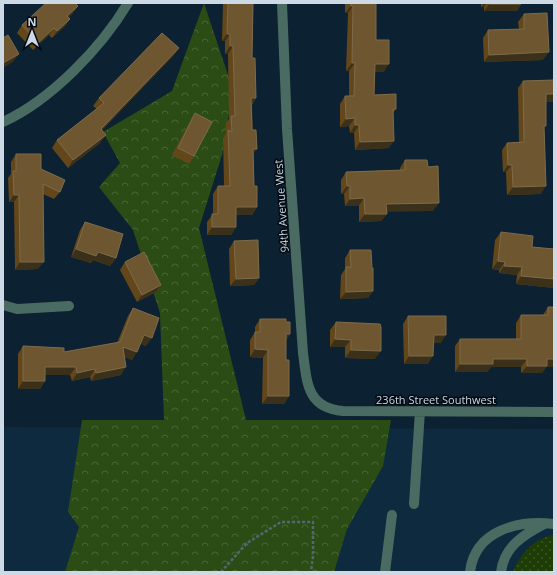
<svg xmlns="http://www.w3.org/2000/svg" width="557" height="575" viewBox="0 0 557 575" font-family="'Open Sans',sans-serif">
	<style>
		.built { fill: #0e2a3f }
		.grass { fill: url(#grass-dots) }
		.forest { fill: url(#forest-crowns) }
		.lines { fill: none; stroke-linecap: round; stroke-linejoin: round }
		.path { stroke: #556775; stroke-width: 2.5; stroke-dasharray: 3 2; stroke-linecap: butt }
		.minor { stroke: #4a6b61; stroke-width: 10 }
		.wall { fill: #63471a }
		.shaded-wall { fill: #3b311a }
		.building { fill: #6e5730; stroke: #7d6b4c }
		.labels { text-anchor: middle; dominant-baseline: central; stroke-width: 3; stroke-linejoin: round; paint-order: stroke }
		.street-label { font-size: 11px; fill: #cdd9e5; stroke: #030a11 }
	</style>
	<defs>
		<pattern id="grass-dots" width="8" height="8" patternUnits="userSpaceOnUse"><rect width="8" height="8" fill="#1e3d06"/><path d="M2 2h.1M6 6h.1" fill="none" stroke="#3e582a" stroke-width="1.8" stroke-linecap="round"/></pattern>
		<pattern id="forest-crowns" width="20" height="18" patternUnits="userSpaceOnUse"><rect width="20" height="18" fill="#2b4d15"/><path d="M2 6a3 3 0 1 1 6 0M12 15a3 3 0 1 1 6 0" fill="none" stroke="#496637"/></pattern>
	</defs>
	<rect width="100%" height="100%" fill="#0c2131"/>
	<path class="built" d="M 3,427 L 554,429 L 554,572 L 3,572 Z"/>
	<path class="grass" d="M 554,535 L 554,572 L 513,572 C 520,554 534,538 554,535 Z"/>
	<path class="forest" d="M 204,3 L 233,90 L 222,155 L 199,228 L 246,420 L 391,420 L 383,466 L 347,529 L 334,572 L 65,572 L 79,527 L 68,512 L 82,420 L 164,420 L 160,313 L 133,230 L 99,187 L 120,163 L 103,132 L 172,91 Z"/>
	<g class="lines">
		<path class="path" d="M 221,572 L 247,543 L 281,522 L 313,522 L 313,556 L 311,572"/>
		<path class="minor" d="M 282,3 L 287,129 L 303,353 C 307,383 307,408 343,411 L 554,412
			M 3,122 C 51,100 101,48 128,3
			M 3,305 L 17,309 L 69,306
			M 414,504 L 420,411
			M 385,572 L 392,515
			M 470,572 C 475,530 518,520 554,524
			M 501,572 C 504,547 523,535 544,524"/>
	</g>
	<path class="wall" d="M 223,3 L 253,3 L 252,58 L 256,98 L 252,105 L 254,186 L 257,207 L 252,215 L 236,215 L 236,227 L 231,235 L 207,235 L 207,222 L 213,214 L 213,194 L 218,186 L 224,186 L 223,138 L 226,133 L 226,123 L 229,119 L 228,54 L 225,54 L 225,41 L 222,41 Z
		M 345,3 L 376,3 L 376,40 L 384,72 L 375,72 L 374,95 L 396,109 L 393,113 L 389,148 L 355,150 L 354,133 L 350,133 L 349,126 L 340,127 L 340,104 L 345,96 L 349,96 L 349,71 L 346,71 L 348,13 L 345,13 Z
		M 481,3 L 521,3 L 521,4 L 517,11 L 484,11 L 484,7 L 481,7 Z
		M 78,6 L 72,14 L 69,17 L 70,19 L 65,26 L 52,38 L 49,35 L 33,50 L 17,33 L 22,25 Z
		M 524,14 L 543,60 L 484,62 L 483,38 L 488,30 L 519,29 L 518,22 Z
		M 179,48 L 173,56 L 102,130 L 100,143 L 68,168 L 52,148 L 57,140 L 97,109 L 93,106 L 99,98 Z
		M 554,80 L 554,102 L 546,102 L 544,130 L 541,194 L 507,195 L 506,172 L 503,172 L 502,150 L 507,143 L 519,142 L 518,88 L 523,81 Z
		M 195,113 L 194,156 L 189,164 L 172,155 L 190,121 Z
		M 16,154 L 41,169 L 60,192 L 54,199 L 43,194 L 38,269 L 15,270 L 14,202 L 9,202 L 8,178 L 11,174 L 11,162 Z
		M 405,160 L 428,167 L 433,211 L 387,211 L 387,214 L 381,221 L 359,222 L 359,206 L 345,206 L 344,194 L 341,194 L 341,180 L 346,172 L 400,170 L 400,168 Z
		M 85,222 L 116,258 L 110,266 L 93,260 L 91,263 L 71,257 L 80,230 Z
		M 501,232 L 532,247 L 554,249 L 554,288 L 516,284 L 517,275 L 499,273 L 499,270 L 492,269 L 495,240 Z
		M 234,241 L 259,278 L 254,285 L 230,286 L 229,249 Z
		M 350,250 L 372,268 L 373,291 L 368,298 L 340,299 L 341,275 L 345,269 L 345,258 Z
		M 125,262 L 161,285 L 156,292 L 137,302 L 120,270 Z
		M 548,307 L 554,367 L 546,367 L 542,373 L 521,373 L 521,367 L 491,367 L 487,372 L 455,372 L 455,346 L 460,339 L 516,339 L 516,323 L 521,315 L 543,315 Z
		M 133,308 L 146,346 L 140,343 L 132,360 L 125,357 L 121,375 L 91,381 L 90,377 L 72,381 L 70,375 L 45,375 L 45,381 L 40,389 L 18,389 L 18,354 L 23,346 L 64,352 L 117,343 L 128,316 Z
		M 408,316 L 441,343 L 434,343 L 428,364 L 404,364 L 403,324 Z
		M 260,319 L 286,322 L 290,334 L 286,340 L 286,360 L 289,396 L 284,404 L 262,404 L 263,358 L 250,357 L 250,340 L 255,332 L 255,327 Z
		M 336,322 L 375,359 L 345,358 L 345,347 L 330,347 L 330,330 Z"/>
	<path class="shaded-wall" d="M 484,3 L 487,3 L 484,7 L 481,7 Z
		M 489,4 L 521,4 L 517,11 L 484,11 Z
		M 78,6 L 72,14 L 62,24 L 67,16 Z
		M 351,6 L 353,6 L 348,13 L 345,13 Z
		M 70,19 L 65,26 L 52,38 L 57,31 Z
		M 54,28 L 49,35 L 33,50 L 38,43 Z
		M 227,34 L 230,34 L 225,41 L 222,41 Z
		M 230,46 L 233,46 L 228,54 L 225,54 Z
		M 179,48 L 173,56 L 96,137 L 101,129 Z
		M 549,52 L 543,60 L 484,62 L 489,55 Z
		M 19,54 L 13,62 L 3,68 L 3,63 Z
		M 352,63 L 355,63 L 349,71 L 346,71 Z
		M 375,64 L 389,64 L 384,72 L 369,72 Z
		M 546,94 L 554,94 L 554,102 L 541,102 Z
		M 251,98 L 256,98 L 251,105 Z
		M 355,118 L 349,126 L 340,127 L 346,119 Z
		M 355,125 L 359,125 L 354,133 L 350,133 Z
		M 106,135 L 100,143 L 68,168 L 73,160 Z
		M 394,141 L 389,148 L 355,150 L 360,142 Z
		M 253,149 L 257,149 L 251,157 Z
		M 508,165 L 512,165 L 506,172 L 503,172 Z
		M 347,186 L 350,186 L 344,194 L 341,194 Z
		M 546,186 L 541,194 L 507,195 L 513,187 Z
		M 14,195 L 19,195 L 14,202 L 9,202 Z
		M 364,198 L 359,206 L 345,206 L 350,199 Z
		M 439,203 L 433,211 L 381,212 L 386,204 Z
		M 236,207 L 257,207 L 252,215 L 231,215 Z
		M 365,214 L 387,214 L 381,221 L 359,222 Z
		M 212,227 L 236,227 L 231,235 L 207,235 Z
		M 76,249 L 98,252 L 116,258 L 110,266 L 93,260 L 91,263 L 71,257 Z
		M 498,261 L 505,262 L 499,270 L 492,269 Z
		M 20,262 L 44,262 L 38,269 L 15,270 Z
		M 504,266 L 522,267 L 517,275 L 499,273 Z
		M 521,276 L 554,279 L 554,288 L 516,284 Z
		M 259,278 L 254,285 L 230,286 L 236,279 Z
		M 161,285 L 156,292 L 137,302 L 142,295 Z
		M 373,291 L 368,298 L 340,299 L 346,292 Z
		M 286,334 L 290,334 L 284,342 Z
		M 144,335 L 152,338 L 146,346 L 138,343 Z
		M 434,335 L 446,335 L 441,343 L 428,343 Z
		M 335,339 L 351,340 L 345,347 L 330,347 Z
		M 123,347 L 137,352 L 132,360 L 117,354 Z
		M 255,349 L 268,350 L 263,358 L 250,357 Z
		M 351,350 L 381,351 L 375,359 L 345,358 Z
		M 409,356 L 433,356 L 428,364 L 404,364 Z
		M 493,359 L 527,359 L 521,367 L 491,367 L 487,372 L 455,372 L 460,364 Z
		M 547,359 L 554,359 L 554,367 L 546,367 L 542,373 L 521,373 L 527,366 Z
		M 45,367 L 76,367 L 70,375 L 40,375 Z
		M 126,367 L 121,375 L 91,381 L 96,373 Z
		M 95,369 L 90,377 L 72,381 L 77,373 Z
		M 23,381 L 45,381 L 40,389 L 18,389 Z
		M 268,396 L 289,396 L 284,404 L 262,404 Z"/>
	<path class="building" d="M 46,3 L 75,3 L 78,6 L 67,16 L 70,19 L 57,31 L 54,28 L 38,43 L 22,25 Z
		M 228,3 L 253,3 L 252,58 L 255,58 L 256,98 L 251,98 L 252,130 L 256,130 L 257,149 L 253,149 L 254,186 L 257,186 L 257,207 L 236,207 L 236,227 L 212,227 L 212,214 L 218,214 L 218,186 L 230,186 L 228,130 L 232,132 L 231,116 L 235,116 L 233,46 L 230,46 L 230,34 L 227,34 Z
		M 351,3 L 376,3 L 376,40 L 389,40 L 389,64 L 375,64 L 374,95 L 396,94 L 396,109 L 393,109 L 394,141 L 360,142 L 359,125 L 355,125 L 355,118 L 346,119 L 345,96 L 354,96 L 355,63 L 352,63 L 353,6 L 351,6 Z
		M 489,3 L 521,3 L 521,4 L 489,4 Z
		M 547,13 L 549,52 L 489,55 L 488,30 L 524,29 L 524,14 Z
		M 162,33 L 179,48 L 101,129 L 106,135 L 73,160 L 57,140 L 104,103 L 99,98 Z
		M 8,35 L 19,54 L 3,63 L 3,38 Z
		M 554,80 L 554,94 L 546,94 L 546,126 L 544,126 L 546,186 L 513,187 L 512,165 L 508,165 L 507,143 L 524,142 L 523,81 Z
		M 195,113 L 212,122 L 194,156 L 178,148 Z
		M 16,154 L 41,154 L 41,169 L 65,180 L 60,192 L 43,184 L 44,262 L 20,262 L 19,195 L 14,195 L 13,171 L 16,171 Z
		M 405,160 L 427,160 L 428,167 L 438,166 L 439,203 L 386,204 L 387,214 L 365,214 L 364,198 L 350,199 L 350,186 L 347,186 L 346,172 L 405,170 Z
		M 85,222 L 123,234 L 116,258 L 98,252 L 96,256 L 76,249 Z
		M 501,232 L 533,236 L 532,247 L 554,249 L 554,279 L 521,276 L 522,267 L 504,266 L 505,262 L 498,261 Z
		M 258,240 L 259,278 L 236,279 L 234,241 Z
		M 350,250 L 371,250 L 372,268 L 373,268 L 373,291 L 346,292 L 346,267 L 351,267 Z
		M 144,252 L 161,285 L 142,295 L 125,262 Z
		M 548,307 L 554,307 L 554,359 L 547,359 L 547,366 L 527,366 L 527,359 L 493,359 L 493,364 L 460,364 L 460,339 L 521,339 L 521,315 L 548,315 Z
		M 133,308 L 159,318 L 152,338 L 144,335 L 137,352 L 123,347 L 126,367 L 96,373 L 95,369 L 77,373 L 76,367 L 45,367 L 45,381 L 23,381 L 23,346 L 64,348 L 64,352 L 120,342 Z
		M 408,316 L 446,316 L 446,335 L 434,335 L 433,356 L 409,356 Z
		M 260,319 L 286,319 L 286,322 L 290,322 L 290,334 L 286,334 L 286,360 L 289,360 L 289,396 L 268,396 L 268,350 L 255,349 L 255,332 L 260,332 Z
		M 336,322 L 380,324 L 381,327 L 381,351 L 351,350 L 351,340 L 335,339 Z"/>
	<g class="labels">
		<g class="street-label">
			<text transform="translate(281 206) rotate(-94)">94th Avenue West</text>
			<text x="436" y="399">236th Street Southwest</text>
		</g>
	</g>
	<rect width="557" height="575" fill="none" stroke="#cdd9e5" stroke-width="8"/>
	<g transform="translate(32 32)" stroke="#030a11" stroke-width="3" paint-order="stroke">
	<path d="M0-3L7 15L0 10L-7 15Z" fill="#cdd9e5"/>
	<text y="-6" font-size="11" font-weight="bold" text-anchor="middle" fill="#cdd9e5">N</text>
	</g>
</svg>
